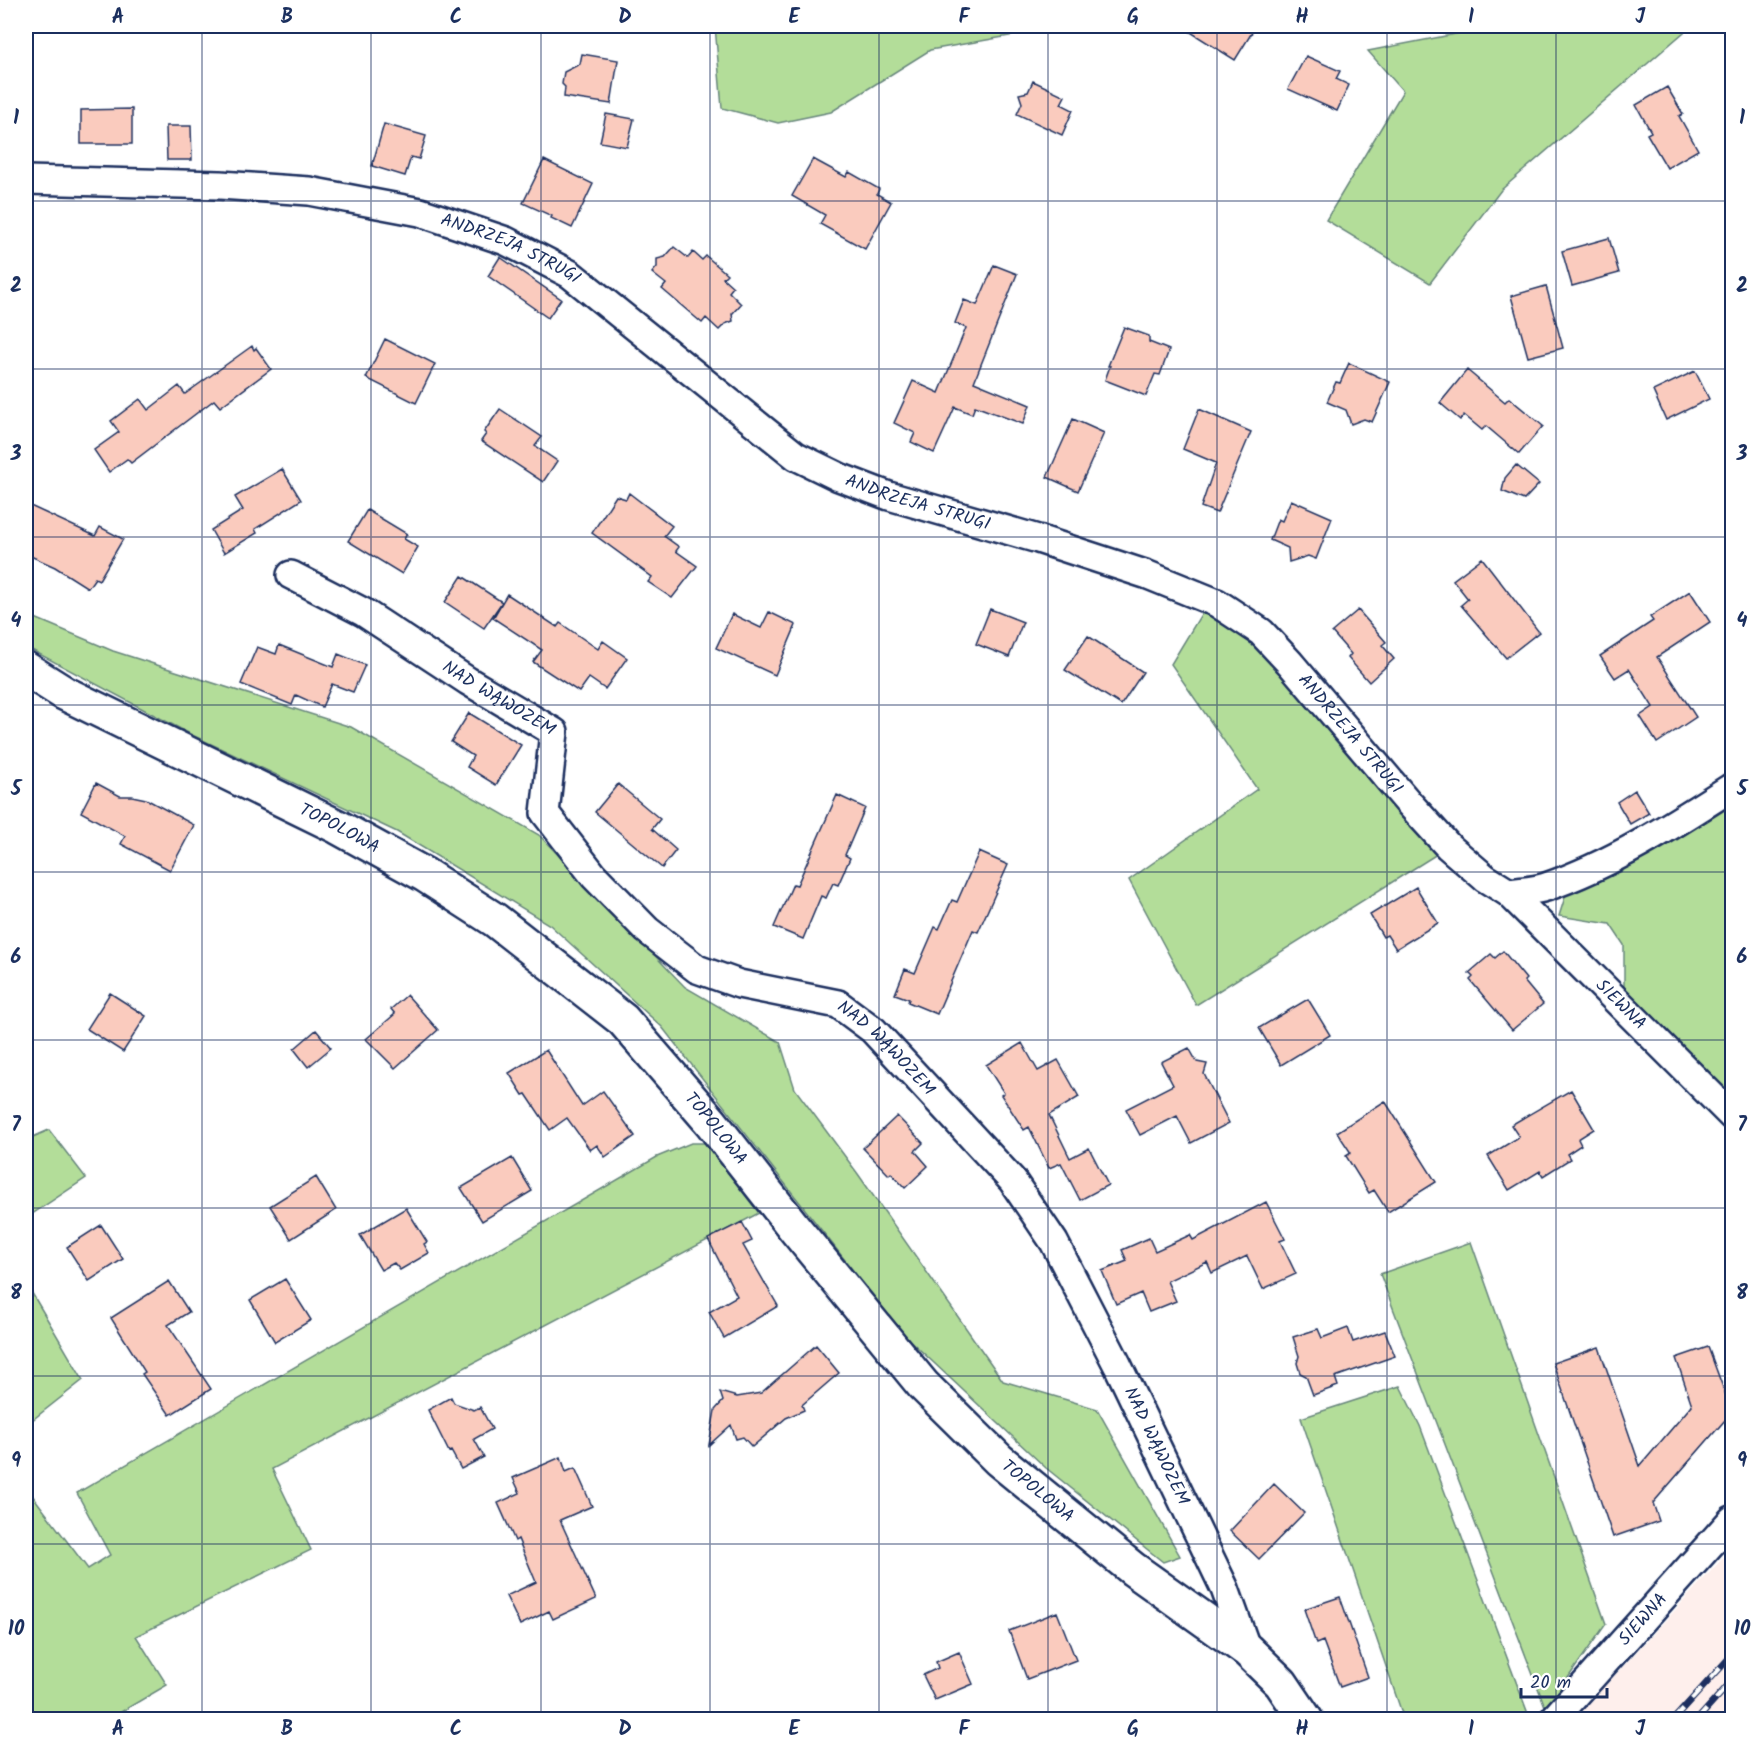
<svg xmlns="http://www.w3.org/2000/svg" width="1758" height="1745" viewBox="0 0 1758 1745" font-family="Kalam,sans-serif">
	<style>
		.built { fill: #feefec }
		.green { fill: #b3dd99; stroke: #67867c; stroke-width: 1.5 }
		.building { fill: #facbbe; stroke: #1b2f5e; stroke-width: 1.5 }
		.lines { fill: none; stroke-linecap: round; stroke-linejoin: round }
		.minor-casing { stroke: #1b2f5e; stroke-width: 32 }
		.tertiary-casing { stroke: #1b2f5e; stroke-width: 38 }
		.minor { stroke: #fff; stroke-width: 27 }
		.tertiary { stroke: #fff; stroke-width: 33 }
		.rail-casing { stroke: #1b2f5e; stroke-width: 7 }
		.rail { stroke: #fff; stroke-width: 4.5; stroke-dasharray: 14; stroke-linecap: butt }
		.grid { fill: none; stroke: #1b2f5e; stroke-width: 1.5; stroke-opacity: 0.55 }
		.labels { text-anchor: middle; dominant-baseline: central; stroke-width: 5; stroke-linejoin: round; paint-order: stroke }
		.street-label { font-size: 18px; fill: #1b2f5e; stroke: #fff }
		.neatline { fill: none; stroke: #1b2f5e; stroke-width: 2 }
		.grid-label { font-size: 20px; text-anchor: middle; font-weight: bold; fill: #1b2f5e }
	</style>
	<rect width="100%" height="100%" fill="#fff"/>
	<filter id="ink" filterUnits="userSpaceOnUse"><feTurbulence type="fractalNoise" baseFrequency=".0167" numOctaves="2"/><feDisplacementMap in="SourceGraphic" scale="12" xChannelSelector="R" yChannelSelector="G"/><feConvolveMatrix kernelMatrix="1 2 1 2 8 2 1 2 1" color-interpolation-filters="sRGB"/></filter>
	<g filter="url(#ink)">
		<path class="built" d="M 1732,1548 L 1732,1719 L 1575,1719 Z"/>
		<path class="green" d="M 715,26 L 1031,26 L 1032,32 L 930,50 L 831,112 L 778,123 L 722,108 Z
			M 1497,26 L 1691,26 L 1501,190 L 1430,283 L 1326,220 L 1403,91 L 1368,51 Z
			M 1203,611 L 1262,649 L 1437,854 L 1196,1005 L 1129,880 L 1257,789 L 1171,664 Z
			M 35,618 L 113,651 L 351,727 L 539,835 L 685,987 L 780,1042 L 795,1089 L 858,1174 L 1003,1381 L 1097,1409 L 1180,1556 L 1163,1562 L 1046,1468 L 903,1334 L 662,1027 L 550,925 L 397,832 L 192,735 L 26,647 Z
			M 1732,801 L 1732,1100 L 1624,987 L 1624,945 L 1610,924 L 1559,916 L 1566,894 L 1641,860 Z
			M 49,1130 L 86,1178 L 26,1218 L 26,1140 Z
			M 691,1143 L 705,1143 L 759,1213 L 272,1469 L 311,1550 L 136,1636 L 167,1685 L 109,1719 L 34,1719 L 26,1703 L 26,1487 L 88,1569 L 110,1555 L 77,1493 L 657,1157 Z
			M 1471,1242 L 1606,1624 L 1546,1709 L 1380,1274 Z
			M 26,1283 L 83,1380 L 26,1425 Z
			M 1400,1386 L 1420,1426 L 1527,1711 L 1527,1719 L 1404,1719 L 1301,1418 Z"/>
		<path class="building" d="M 1181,26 L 1256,26 L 1235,60 Z
			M 582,54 L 618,60 L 611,104 L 564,97 L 565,87 L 562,84 L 564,72 L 580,64 Z
			M 1306,56 L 1340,71 L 1336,79 L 1349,85 L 1337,111 L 1288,89 Z
			M 1033,81 L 1065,96 L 1061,104 L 1073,110 L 1062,135 L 1017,114 L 1022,103 L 1019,94 L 1028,92 Z
			M 1667,87 L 1683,114 L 1679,116 L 1698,150 L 1667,168 L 1647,134 L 1651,132 L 1636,105 Z
			M 132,109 L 132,144 L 81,144 L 81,110 Z
			M 606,114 L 634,119 L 627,147 L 600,142 Z
			M 384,124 L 426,136 L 419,159 L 411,157 L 405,176 L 372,166 Z
			M 166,126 L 191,126 L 192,160 L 167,160 Z
			M 813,159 L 846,177 L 849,172 L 879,189 L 877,194 L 891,202 L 865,249 L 820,224 L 825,215 L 792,196 Z
			M 544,160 L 593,184 L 572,228 L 551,218 L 552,216 L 523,203 Z
			M 1609,238 L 1619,273 L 1572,286 L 1562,251 Z
			M 674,247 L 688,258 L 693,252 L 702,260 L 706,256 L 727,274 L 723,278 L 733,287 L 729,292 L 741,304 L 732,314 L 733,321 L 725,324 L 719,330 L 706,318 L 702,323 L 662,289 L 666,284 L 652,273 L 657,267 L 657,259 L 665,257 Z
			M 500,257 L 561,299 L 548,318 L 488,276 Z
			M 994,265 L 1017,274 L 974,382 L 1030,405 L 1023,424 L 975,406 L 972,414 L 955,407 L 934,453 L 911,442 L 915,433 L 894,423 L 913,381 L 939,393 L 966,328 L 955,323 L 964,300 L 977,305 Z
			M 1546,286 L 1563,348 L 1528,357 L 1511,296 Z
			M 1124,327 L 1149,336 L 1149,342 L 1169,350 L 1160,375 L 1155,374 L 1146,396 L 1105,380 L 1110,366 L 1108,366 Z
			M 385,339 L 435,364 L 416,403 L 366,378 Z
			M 252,346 L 254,350 L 256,348 L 271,369 L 220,407 L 214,400 L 131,463 L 127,459 L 109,472 L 94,450 L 119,432 L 111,421 L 140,399 L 148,410 L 179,386 L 185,394 Z
			M 1349,363 L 1390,382 L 1372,422 L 1364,419 L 1351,424 L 1346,410 L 1327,402 L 1336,382 L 1340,383 Z
			M 1467,370 L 1505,402 L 1509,398 L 1543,426 L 1519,454 L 1486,426 L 1482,430 L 1464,415 L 1460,420 L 1440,403 Z
			M 1695,371 L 1709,399 L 1666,420 L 1653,391 Z
			M 500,409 L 542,437 L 535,446 L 557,461 L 543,482 L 481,441 L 486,434 L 484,432 Z
			M 1199,409 L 1251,432 L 1217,513 L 1201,507 L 1216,463 L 1183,449 Z
			M 1073,419 L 1104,433 L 1078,491 L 1047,477 Z
			M 1516,465 L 1539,484 L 1524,500 L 1502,491 L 1505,478 Z
			M 282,469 L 301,500 L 255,529 L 257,533 L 224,553 L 211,530 L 243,510 L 235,497 Z
			M 629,493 L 672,526 L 664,536 L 679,547 L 676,551 L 697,566 L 672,598 L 648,582 L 652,577 L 592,533 L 616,496 L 626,499 Z
			M 1291,500 L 1332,518 L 1316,559 L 1308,556 L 1289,562 L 1288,548 L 1270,540 L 1278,519 L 1282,521 Z
			M 26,504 L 95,536 L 100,527 L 123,539 L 99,580 L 95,578 L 88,588 L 55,567 L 26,554 Z
			M 367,510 L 407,534 L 404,539 L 418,547 L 402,574 L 348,541 Z
			M 1482,558 L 1539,632 L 1506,658 L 1461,605 L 1468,599 L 1453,580 Z
			M 462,576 L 502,602 L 484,628 L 445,602 Z
			M 1690,591 L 1710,622 L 1657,657 L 1696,717 L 1657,743 L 1640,716 L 1653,707 L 1629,669 L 1615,678 L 1600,656 L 1653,621 L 1650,617 Z
			M 507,594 L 557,627 L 560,623 L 598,649 L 603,641 L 627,658 L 605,689 L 589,678 L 579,692 L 533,662 L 542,650 L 493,618 Z
			M 990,609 L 1023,622 L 1009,657 L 976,644 Z
			M 1358,610 L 1386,642 L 1382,645 L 1394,659 L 1369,682 L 1348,658 L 1351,654 L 1332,632 Z
			M 769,612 L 796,625 L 775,675 L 716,648 L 732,614 L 761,628 Z
			M 1088,636 L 1143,672 L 1121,705 L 1065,670 Z
			M 279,645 L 333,667 L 338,654 L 365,665 L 353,692 L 332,684 L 322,707 L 296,695 L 292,705 L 241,684 L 257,647 L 276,654 Z
			M 469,713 L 521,745 L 496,785 L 467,767 L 473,756 L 451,742 Z
			M 96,783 L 120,796 L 132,796 L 146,799 L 194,825 L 170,870 L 121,844 L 125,836 L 81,812 Z
			M 618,784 L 660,819 L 652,829 L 676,850 L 662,868 L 595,812 Z
			M 1635,790 L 1649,813 L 1630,824 L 1617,802 Z
			M 837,795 L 865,808 L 845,855 L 850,858 L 838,885 L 833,883 L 826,898 L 821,896 L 803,939 L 774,927 L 793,884 L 797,885 Z
			M 979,852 L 1008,865 L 978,932 L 973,930 L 937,1014 L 908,1002 L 909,999 L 895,994 L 905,969 L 915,973 L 935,927 L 939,929 L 952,900 L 957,902 Z
			M 1416,887 L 1438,923 L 1396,949 L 1387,935 L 1383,937 L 1370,915 Z
			M 1503,951 L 1526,979 L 1524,981 L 1543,1004 L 1512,1030 L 1470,980 L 1473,977 L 1469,973 L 1491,954 L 1495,958 Z
			M 110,993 L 146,1016 L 123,1052 L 87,1029 Z
			M 407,995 L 438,1030 L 395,1068 L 366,1039 L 395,1014 L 391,1009 Z
			M 1308,999 L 1330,1035 L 1281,1065 L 1259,1028 Z
			M 316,1030 L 331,1048 L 308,1067 L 294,1049 Z
			M 1022,1043 L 1038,1071 L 1058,1060 L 1079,1097 L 1049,1115 L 1070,1158 L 1089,1148 L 1108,1185 L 1080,1200 L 1061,1163 L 1049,1168 L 1029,1127 L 1024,1130 L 1001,1095 L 1004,1093 L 986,1065 Z
			M 1189,1048 L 1197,1062 L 1207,1064 L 1204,1074 L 1229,1123 L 1191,1143 L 1177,1116 L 1140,1135 L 1126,1109 L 1173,1085 L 1161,1062 Z
			M 546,1050 L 582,1106 L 603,1091 L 635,1136 L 605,1157 L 597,1145 L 590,1150 L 567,1118 L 550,1130 L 526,1094 L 523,1095 L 509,1073 Z
			M 1571,1090 L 1594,1129 L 1578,1139 L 1581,1145 L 1567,1154 L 1570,1159 L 1543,1176 L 1540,1171 L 1509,1190 L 1488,1156 L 1519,1137 L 1511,1125 Z
			M 1385,1101 L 1436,1182 L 1388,1212 L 1374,1190 L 1369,1193 L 1346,1156 L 1351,1153 L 1337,1132 Z
			M 897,1116 L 923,1143 L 915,1151 L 928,1166 L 905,1188 L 891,1173 L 889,1175 L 863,1148 Z
			M 512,1158 L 532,1191 L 482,1221 L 461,1188 Z
			M 316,1177 L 336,1210 L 291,1239 L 270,1206 Z
			M 1266,1202 L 1285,1239 L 1280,1241 L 1296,1274 L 1263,1289 L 1247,1256 L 1212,1273 L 1207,1262 L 1167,1281 L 1176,1301 L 1149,1312 L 1141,1293 L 1116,1304 L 1102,1271 L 1127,1261 L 1122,1250 L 1149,1238 L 1155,1251 L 1190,1235 L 1193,1240 Z
			M 406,1208 L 427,1242 L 424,1244 L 429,1253 L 400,1270 L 394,1263 L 381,1270 L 360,1235 Z
			M 742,1222 L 752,1241 L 743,1245 L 778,1306 L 724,1338 L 709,1312 L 737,1296 L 708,1239 Z
			M 101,1225 L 123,1259 L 89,1281 L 67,1247 Z
			M 285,1279 L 311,1320 L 275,1342 L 250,1300 Z
			M 169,1281 L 189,1312 L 168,1325 L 211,1389 L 170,1415 L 142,1374 L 145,1372 L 111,1318 Z
			M 1348,1328 L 1353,1342 L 1385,1331 L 1395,1356 L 1335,1377 L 1338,1386 L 1313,1395 L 1306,1376 L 1300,1373 L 1297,1363 L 1299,1356 L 1293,1337 L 1318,1329 L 1322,1338 Z
			M 816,1345 L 839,1373 L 802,1405 L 804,1410 L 786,1418 L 752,1447 L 743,1437 L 736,1439 L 731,1425 L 709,1445 L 715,1410 L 723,1401 L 720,1392 L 737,1397 L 761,1393 Z
			M 1599,1347 L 1640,1466 L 1692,1405 L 1676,1358 L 1708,1347 L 1732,1412 L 1653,1503 L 1659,1521 L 1613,1537 L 1553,1363 Z
			M 451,1397 L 454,1403 L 474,1410 L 480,1407 L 492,1429 L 474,1439 L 484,1457 L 461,1469 L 451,1451 L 449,1452 L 428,1410 Z
			M 561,1457 L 566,1472 L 575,1468 L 592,1506 L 560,1520 L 596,1599 L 553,1619 L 549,1611 L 520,1625 L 506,1596 L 536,1582 L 518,1539 L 515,1541 L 498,1503 L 520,1493 L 513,1478 Z
			M 1274,1484 L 1304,1513 L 1259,1559 L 1230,1531 Z
			M 1340,1597 L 1368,1677 L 1340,1687 L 1323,1641 L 1316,1644 L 1304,1609 Z
			M 1057,1612 L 1076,1660 L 1027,1679 L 1009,1631 Z
			M 959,1652 L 973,1684 L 935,1700 L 923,1675 L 938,1668 L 936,1662 Z"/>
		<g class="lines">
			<g class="minor-casing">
				<g id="minor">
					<path id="s1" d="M 26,180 L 220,185 L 309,191 L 420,212 L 506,241 L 570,274 L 796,456 L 839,477 L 889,496 L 1038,539 L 1148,575 L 1217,603 L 1261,632 L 1290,663 L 1407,801 L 1448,846 L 1485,878 L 1509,893 L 1732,1116"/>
					<path id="s2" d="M 291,575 L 363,612 L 468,681 L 554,732 L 545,813 L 594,876 L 647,930 L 697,969 L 739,984 L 838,1004 L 873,1030 L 1012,1180 L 1054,1242 L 1118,1366 L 1225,1589 L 1247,1650"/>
					<path d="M 1509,893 C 1521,891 1534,891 1546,887 C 1613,864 1673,825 1732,787"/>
					<path id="s3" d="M 1553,1720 L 1732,1520"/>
				</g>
			</g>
			<g class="tertiary-casing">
				<g id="tertiary">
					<path id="s4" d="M 26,669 L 64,693 L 338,827 L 425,875 L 495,920 L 623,1020 L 711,1122 L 796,1230 L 923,1385 L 999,1460 L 1133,1569 L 1247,1650 L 1281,1683 L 1306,1720"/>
				</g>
			</g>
			<use href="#minor" class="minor"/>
			<use href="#tertiary" class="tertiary"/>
			<g class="rail-casing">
				<path id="rail" d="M 1673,1720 L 1732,1655
					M 1697,1720 L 1732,1681"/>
			</g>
			<use href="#rail" class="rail"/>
		</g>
	</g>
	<path class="grid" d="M 202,26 L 202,1720M 371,26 L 371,1720M 541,26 L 541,1720M 710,26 L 710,1720M 879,26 L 879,1720M 1048,26 L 1048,1720M 1217,26 L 1217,1720M 1387,26 L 1387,1720M 1556,26 L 1556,1720M 26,201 L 1732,201M 26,369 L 1732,369M 26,537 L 1732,537M 26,705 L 1732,705M 26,872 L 1732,872M 26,1040 L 1732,1040M 26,1208 L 1732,1208M 26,1376 L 1732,1376M 26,1544 L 1732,1544"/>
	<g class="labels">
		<g class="street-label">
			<text stroke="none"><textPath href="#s1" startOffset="494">ANDRZEJA STRUGI</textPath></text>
			<text stroke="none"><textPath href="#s1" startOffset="980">ANDRZEJA STRUGI</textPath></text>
			<text stroke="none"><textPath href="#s2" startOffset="242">NAD WĄWOZEM</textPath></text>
			<text stroke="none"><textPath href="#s1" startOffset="1484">ANDRZEJA STRUGI</textPath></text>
			<text stroke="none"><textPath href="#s4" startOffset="352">TOPOLOWA</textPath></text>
			<text stroke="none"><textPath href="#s1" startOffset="1868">SIEWNA</textPath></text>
			<text stroke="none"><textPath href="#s2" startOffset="818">NAD WĄWOZEM</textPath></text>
			<text stroke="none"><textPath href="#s4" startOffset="838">TOPOLOWA</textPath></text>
			<text stroke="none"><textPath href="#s2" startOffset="1304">NAD WĄWOZEM</textPath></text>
			<text stroke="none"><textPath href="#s4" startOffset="1324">TOPOLOWA</textPath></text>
			<text stroke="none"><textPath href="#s3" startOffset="135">SIEWNA</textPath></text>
		</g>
	</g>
	<rect width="1758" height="1745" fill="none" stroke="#fff" stroke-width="66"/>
	<path d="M1521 1688v9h86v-9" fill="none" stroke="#1b2f5e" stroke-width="3"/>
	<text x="1530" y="1688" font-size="18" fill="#1b2f5e" stroke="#ffffff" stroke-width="4.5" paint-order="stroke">20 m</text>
	<rect x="33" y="33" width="1692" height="1679" class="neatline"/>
	<g class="grid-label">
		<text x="118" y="23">A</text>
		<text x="287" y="23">B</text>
		<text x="456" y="23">C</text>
		<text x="625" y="23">D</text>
		<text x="794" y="23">E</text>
		<text x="964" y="23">F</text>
		<text x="1133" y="23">G</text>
		<text x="1302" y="23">H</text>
		<text x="1471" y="23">I</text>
		<text x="1640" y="23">J</text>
		<text x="16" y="124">1</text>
		<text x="1742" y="124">1</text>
		<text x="16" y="292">2</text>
		<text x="1742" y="292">2</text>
		<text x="16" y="460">3</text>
		<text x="1742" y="460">3</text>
		<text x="16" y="627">4</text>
		<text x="1742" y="627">4</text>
		<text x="16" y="795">5</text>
		<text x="1742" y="795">5</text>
		<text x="16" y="963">6</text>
		<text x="1742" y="963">6</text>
		<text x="16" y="1131">7</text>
		<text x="1742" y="1131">7</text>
		<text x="16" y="1299">8</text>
		<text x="1742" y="1299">8</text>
		<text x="16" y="1467">9</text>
		<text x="1742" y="1467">9</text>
		<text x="16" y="1635">10</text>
		<text x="1742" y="1635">10</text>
		<text x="118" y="1735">A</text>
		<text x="287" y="1735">B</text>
		<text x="456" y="1735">C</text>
		<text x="625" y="1735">D</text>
		<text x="794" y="1735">E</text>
		<text x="964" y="1735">F</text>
		<text x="1133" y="1735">G</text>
		<text x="1302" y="1735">H</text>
		<text x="1471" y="1735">I</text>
		<text x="1640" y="1735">J</text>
	</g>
</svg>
